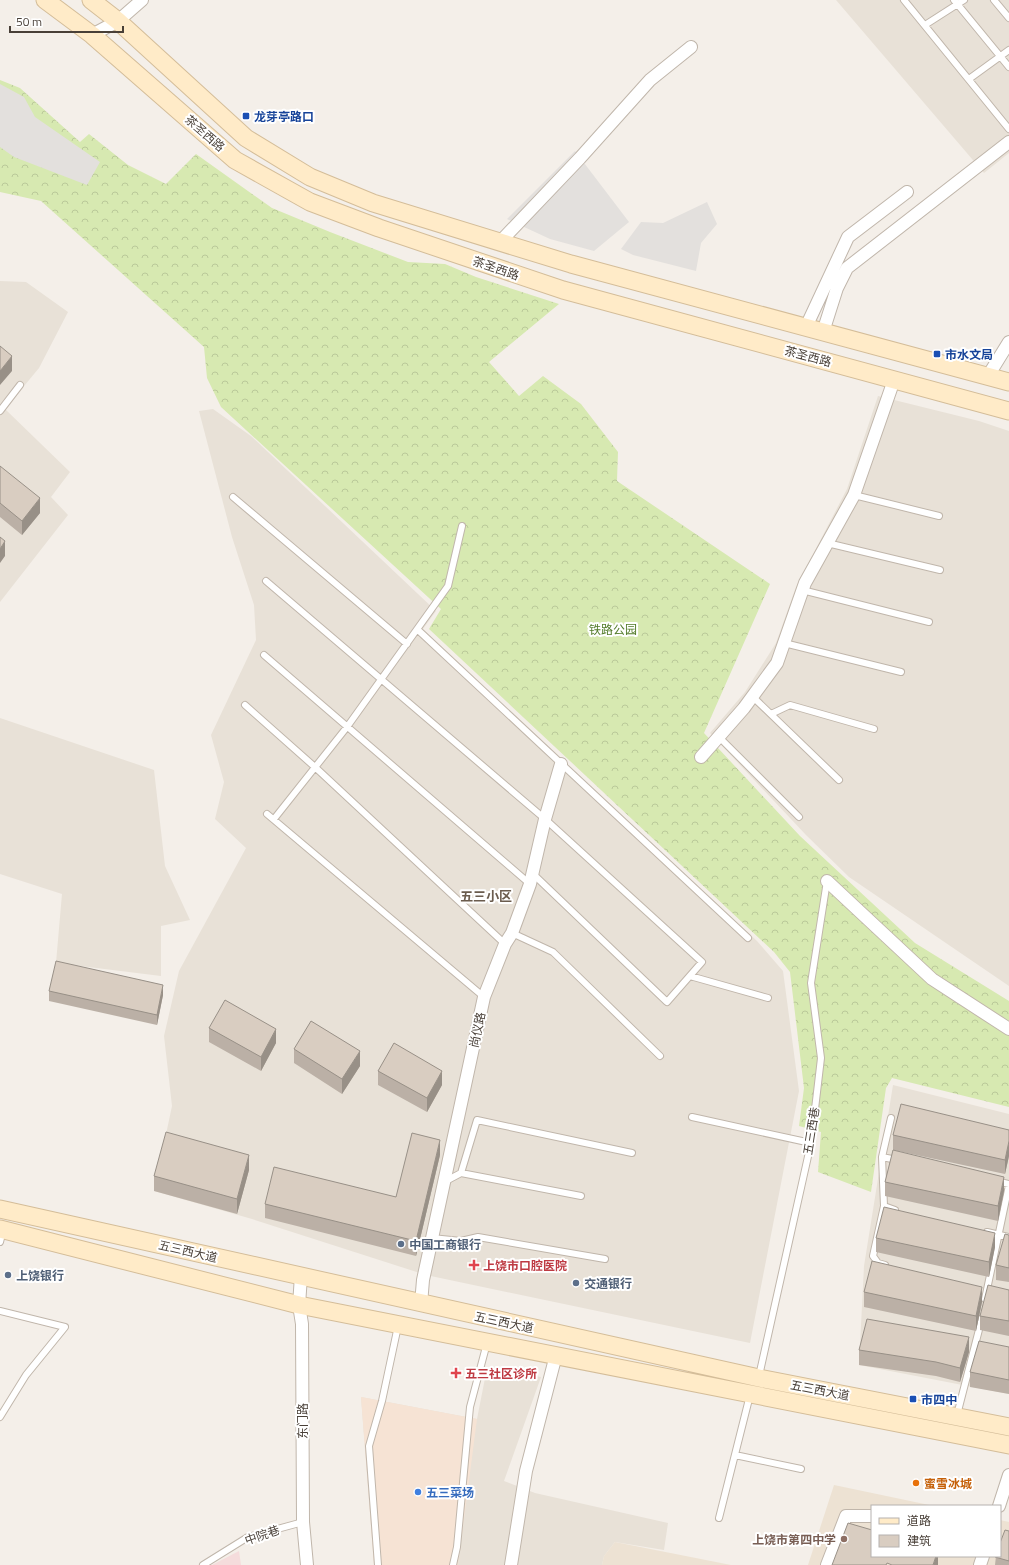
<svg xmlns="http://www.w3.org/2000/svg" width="1009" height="1565" viewBox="0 0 1009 1565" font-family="'Titillium Web','Noto Sans SC',sans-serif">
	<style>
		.residential { fill: #e8e1d7 }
		.commercial { fill: #f6e3d4 }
		.education { fill: #ede2d3 }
		.medical { fill: #f5dcdc }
		.forest { fill: url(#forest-crowns) }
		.parking { fill: #e3e0dd }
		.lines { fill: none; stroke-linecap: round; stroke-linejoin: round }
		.service-casing { stroke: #c0b6ab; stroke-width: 8 }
		.minor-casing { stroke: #c0b6ab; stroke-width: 14 }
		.secondary-casing { stroke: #d4bd99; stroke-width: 19 }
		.service { stroke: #fff; stroke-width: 6 }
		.minor { stroke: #fff; stroke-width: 12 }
		.secondary { stroke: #ffebc8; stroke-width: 17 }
		.wall { fill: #bbb0a6 }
		.shaded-wall { fill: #989087 }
		.building { fill: #d9cdc1; stroke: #989087 }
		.transit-dot { fill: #1a4fb4; stroke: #fff; stroke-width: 1.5 }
		.service-dot { fill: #5c6f8a; stroke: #fff; stroke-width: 1.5 }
		.health-dot { fill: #e0444e; stroke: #fff; stroke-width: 1.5 }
		.food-dot { fill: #e8710a; stroke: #fff; stroke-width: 1.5 }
		.shop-dot { fill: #3f7fe0; stroke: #fff; stroke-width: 1.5 }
		.education-dot { fill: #8d6e63; stroke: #fff; stroke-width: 1.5 }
		.labels { text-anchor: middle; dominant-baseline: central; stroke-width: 4; stroke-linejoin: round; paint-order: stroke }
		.transit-label { font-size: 12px; font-weight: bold; fill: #164399; stroke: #fff; text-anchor: start }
		.street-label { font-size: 12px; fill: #483f37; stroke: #fff }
		.park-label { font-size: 12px; fill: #527b29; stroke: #fff }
		.service-label { font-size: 12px; font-weight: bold; fill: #4e5e75; stroke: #fff; text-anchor: start }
		.health-label { font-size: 12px; font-weight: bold; fill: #be3a42; stroke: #fff; text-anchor: start }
		.food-label { font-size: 12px; font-weight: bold; fill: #c56008; stroke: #fff; text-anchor: start }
		.shop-label { font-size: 12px; font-weight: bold; fill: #366cbe; stroke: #fff; text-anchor: start }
		.education-label { font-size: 12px; font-weight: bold; fill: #785e54; stroke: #fff; text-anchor: end }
		.neighbourhood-label { font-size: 13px; font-weight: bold; fill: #6b5c4e; stroke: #fff }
	</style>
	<defs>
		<pattern id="forest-crowns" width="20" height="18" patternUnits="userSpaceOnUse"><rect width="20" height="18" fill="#d7e9b1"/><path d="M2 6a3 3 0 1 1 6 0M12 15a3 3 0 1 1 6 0" fill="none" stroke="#bac999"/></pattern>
	</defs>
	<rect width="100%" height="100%" fill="#f4efe9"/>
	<path class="residential" d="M 836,0 L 1009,0 L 1009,153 L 984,173 Z
		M 0,281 L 26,282 L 68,312 L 39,368 L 5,409 L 70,472 L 51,497 L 68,515 L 0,602 Z
		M 878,396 L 979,421 L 1009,431 L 1009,986 L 849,877 L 806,835 L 710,733 L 745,692 L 776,643 L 796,587 L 847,489 Z
		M 213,409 L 251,436 L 436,611 L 423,629 L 757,941 L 783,971 L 799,1091 L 750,1343 L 426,1275 L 252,1219 L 154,1191 L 172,1106 L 164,1036 L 179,971 L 246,848 L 215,819 L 224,782 L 211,735 L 256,640 L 254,605 L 232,537 L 199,411 Z
		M 0,718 L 154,770 L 165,866 L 190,920 L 161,926 L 161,976 L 56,963 L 62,894 L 0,874 Z
		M 893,1085 L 1009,1114 L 1009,1394 L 859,1365 L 864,1266 Z
		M 487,1368 L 541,1377 L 504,1481 L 535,1493 L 668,1523 L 664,1550 L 615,1542 L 604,1556 L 602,1565 L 374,1565 L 361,1397 L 477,1419 Z"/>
	<path class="commercial" d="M 361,1397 L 477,1419 L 458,1565 L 374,1565 Z"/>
	<path class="education" d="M 834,1485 L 934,1506 L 872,1506 L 872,1556 L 1000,1556 L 1000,1520 L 1009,1522 L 1009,1565 L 808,1565 Z
		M 615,1542 L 731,1565 L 602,1565 L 604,1556 Z"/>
	<path class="medical" d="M 239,1551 L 241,1565 L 212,1565 Z"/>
	<path class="forest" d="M 0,80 L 20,88 L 80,142 L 89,134 L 128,165 L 166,184 L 196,154 L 272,208 L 330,232 L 408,262 L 445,264 L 476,277 L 559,304 L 489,362 L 519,396 L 543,376 L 581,404 L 618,452 L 617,481 L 770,584 L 704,733 L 800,836 L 915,943 L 1009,1001 L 1009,1107 L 892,1078 L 886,1088 L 871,1192 L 818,1172 L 821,1132 L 799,1126 L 804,1088 L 790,972 L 774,952 L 429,629 L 441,609 L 221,407 L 207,378 L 204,347 L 41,201 L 0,192 Z"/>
	<path class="parking" d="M 0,84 L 24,97 L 35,117 L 100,162 L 87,185 L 14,157 L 0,147 Z
		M 575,151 L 629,222 L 594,251 L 550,239 L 507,219 Z
		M 707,202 L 717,224 L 701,243 L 696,271 L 633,255 L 621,249 L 641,222 L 663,223 Z"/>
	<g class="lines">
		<g class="service-casing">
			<path id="service" d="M 904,0 L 1009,129
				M 954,0 L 1009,67
				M 994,0 L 1009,18
				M 925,25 L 964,0
				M 969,79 L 1009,50
				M 0,411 L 20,385
				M 854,495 L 939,516
				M 233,497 L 407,644
				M 827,543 L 940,570
				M 266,581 L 545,819 L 702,962 L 667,1002 L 532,873
				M 802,590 L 929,622
				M 418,630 L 748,938
				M 784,643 L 901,672
				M 264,655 L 530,884
				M 753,697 L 839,780
				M 245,705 L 316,768 L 505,944
				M 771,714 L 790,705 L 874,729
				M 719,737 L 799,817
				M 267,814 L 484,997
				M 274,819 L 347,727 L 448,586 L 462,526
				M 512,933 L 553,952 L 660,1056
				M 690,976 L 768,998
				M 692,1117 L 811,1143
				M 882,1157 L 891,1118
				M 461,1173 L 581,1196
				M 996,1181 L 1009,1184
				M 444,1182 L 461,1173 L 477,1120 L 632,1153
				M 884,1206 L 873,1256 L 878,1263 L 885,1265
				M 895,1210 L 884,1206 L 882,1157 L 897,1160
				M 987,1232 L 1009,1237
				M 432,1238 L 461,1241 L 478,1237 L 605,1259
				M 0,1242 L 3,1230
				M 985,1299 L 1009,1185
				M 0,1311 L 65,1327 L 26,1375 L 0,1417
				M 759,1376 L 811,1143 L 821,1058 L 811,983 L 827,881
				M 957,1415 L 982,1318
				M 735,1455 L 801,1469
				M 719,1518 L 750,1395
				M 203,1565 L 248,1537 L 303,1522
				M 378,1565 L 369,1446 L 382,1401 L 398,1326
				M 453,1565 L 457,1547 L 470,1407 L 487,1343"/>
		</g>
		<g class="minor-casing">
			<path id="minor" d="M 92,35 L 118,21 L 142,0
				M 500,242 L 580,158 L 650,80 L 691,47
				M 806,327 L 848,237 L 907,192
				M 823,332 L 837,288 L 847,268 L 1009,142
				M 988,376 L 1009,342
				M 701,757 L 744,708 L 777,663 L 805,583 L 854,495 L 894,380
				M 827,881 L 932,979 L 1009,1029
				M 301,1276 L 299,1305 L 302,1324 L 303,1522 L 307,1565
				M 421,1304 L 423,1280 L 484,997 L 505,944 L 512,933 L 530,884 L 545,819 L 561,764
				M 999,1506 L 1009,1475
				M 511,1565 L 526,1471 L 556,1355
				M 827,1565 L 846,1516 L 872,1516
				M 980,1565 L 983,1556"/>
		</g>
		<g class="secondary-casing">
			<path id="secondary" d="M 45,0 L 92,35 L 235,160 L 310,202 L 379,228 L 563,290 L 1009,411
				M 91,0 L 118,21 L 246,138 L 310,177 L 373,203 L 571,264 L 1009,382
				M 0,1209 L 759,1378 L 1009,1427
				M 0,1229 L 299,1305 L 1009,1445"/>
		</g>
		<use href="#service" class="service"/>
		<use href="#minor" class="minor"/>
		<use href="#secondary" class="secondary"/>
	</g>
	<path class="wall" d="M 0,466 L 40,513 L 22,535 L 0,517 Z
		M 49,991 L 163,995 L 157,1025 L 49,1001 Z
		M 209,1028 L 276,1043 L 261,1071 L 209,1042 Z
		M 294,1049 L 360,1066 L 342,1094 L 294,1063 Z
		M 378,1071 L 442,1085 L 427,1112 L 378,1085 Z
		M 1009,1130 L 1009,1156 L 1005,1174 L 893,1150 L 893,1135 Z
		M 440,1155 L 416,1256 L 265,1218 L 265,1204 L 396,1197 Z
		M 249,1170 L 237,1214 L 154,1191 L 154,1176 Z
		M 885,1182 L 1004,1191 L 998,1221 L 885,1196 Z
		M 1009,1235 L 1009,1282 L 996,1280 L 996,1265 Z
		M 876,1238 L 995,1247 L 989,1277 L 876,1252 Z
		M 1009,1290 L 1009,1336 L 980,1330 L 980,1316 Z
		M 864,1292 L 982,1302 L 976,1331 L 864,1307 Z
		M 1009,1347 L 1009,1394 L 970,1387 L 970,1372 Z
		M 859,1350 L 969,1352 L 960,1382 L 936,1376 L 859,1365 Z
		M 1009,1531 L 1009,1565 L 995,1565 L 996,1556 Z"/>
	<path class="shaded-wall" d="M 12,356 L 12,371 L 0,385 L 0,371 Z
		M 40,498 L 40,513 L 22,535 L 22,521 Z
		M 5,541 L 5,556 L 0,563 L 0,549 Z
		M 163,985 L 163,995 L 157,1025 L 157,1015 Z
		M 276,1029 L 276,1043 L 261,1071 L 261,1057 Z
		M 360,1051 L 360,1066 L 342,1094 L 342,1079 Z
		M 442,1071 L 442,1085 L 427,1112 L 427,1098 Z
		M 440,1140 L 440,1155 L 416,1256 L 416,1241 Z
		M 1009,1141 L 1009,1156 L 1005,1174 L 1005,1160 Z
		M 249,1155 L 249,1170 L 237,1214 L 237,1199 Z
		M 1004,1177 L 1004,1191 L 998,1221 L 998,1206 Z
		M 995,1233 L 995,1247 L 989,1277 L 989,1262 Z
		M 982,1287 L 982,1302 L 976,1331 L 976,1316 Z
		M 969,1337 L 969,1352 L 960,1382 L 960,1368 Z
		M 936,1556 L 938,1556 L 938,1565 L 933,1565 Z"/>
	<path class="building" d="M 0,346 L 12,356 L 0,371 Z
		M 0,466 L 40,498 L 22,521 L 0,503 Z
		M 0,537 L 5,541 L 0,549 Z
		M 56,961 L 163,985 L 157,1015 L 49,991 Z
		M 225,1000 L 276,1029 L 261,1057 L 209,1028 Z
		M 311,1021 L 360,1051 L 342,1079 L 294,1049 Z
		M 394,1043 L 442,1071 L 427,1098 L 378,1071 Z
		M 901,1104 L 1009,1130 L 1009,1141 L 1005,1160 L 893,1135 Z
		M 166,1132 L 249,1155 L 237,1199 L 154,1176 Z
		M 412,1133 L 440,1140 L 416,1241 L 265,1204 L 274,1167 L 396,1197 Z
		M 893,1150 L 1004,1177 L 998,1206 L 885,1182 Z
		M 884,1207 L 995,1233 L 989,1262 L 876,1238 Z
		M 1005,1234 L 1009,1235 L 1009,1268 L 996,1265 Z
		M 872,1261 L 982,1287 L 976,1316 L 864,1292 Z
		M 988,1285 L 1009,1290 L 1009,1321 L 980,1316 Z
		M 867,1319 L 969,1337 L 960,1368 L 936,1362 L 859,1350 Z
		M 979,1341 L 1009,1347 L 1009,1380 L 970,1372 Z
		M 848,1523 L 872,1530 L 872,1556 L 936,1556 L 933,1565 L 892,1565 L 887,1563 L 886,1565 L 832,1565 Z
		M 1005,1530 L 1009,1531 L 1009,1561 L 995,1557 L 996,1556 L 1000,1556 L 1000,1543 Z"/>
	<g class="transit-dot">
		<rect x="242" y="112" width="8" height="8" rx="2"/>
		<rect x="933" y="350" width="8" height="8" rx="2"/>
		<rect x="909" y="1395" width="8" height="8" rx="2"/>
	</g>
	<g class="service-dot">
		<circle cx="401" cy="1244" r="4"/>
		<circle cx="8" cy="1275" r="4"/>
		<circle cx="576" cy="1283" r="4"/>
	</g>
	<g class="health-dot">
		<path d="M472 1259h4v4h4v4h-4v4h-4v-4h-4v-4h4z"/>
		<path d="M454 1367h4v4h4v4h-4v4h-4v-4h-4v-4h4z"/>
	</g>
	<circle class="food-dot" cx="916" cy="1483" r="4"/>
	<circle class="shop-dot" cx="418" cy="1492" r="4"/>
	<circle class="education-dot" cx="844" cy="1539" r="4"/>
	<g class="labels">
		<g class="transit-label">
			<text x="254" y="116">龙芽亭路口</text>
			<text x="945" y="354">市水文局</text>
			<text x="921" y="1399">市四中</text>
		</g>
		<g class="street-label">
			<text transform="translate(205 133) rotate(41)">茶圣西路</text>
			<text transform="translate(496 268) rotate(19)">茶圣西路</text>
			<text transform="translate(808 356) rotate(15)">茶圣西路</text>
			<text transform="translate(477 1030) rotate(-78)">尚仪路</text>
			<text transform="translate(811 1131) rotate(-81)">五三西巷</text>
			<text transform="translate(188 1251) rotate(13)">五三西大道</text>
			<text transform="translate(504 1322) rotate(12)">五三西大道</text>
			<text transform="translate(820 1390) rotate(11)">五三西大道</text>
			<text transform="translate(302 1421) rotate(-90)">东门路</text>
			<text transform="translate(262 1535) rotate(-19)">中院巷</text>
		</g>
		<g class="park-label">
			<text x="613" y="629">铁路公园</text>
		</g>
		<g class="service-label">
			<text x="409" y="1244">中国工商银行</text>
			<text x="16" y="1275">上饶银行</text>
			<text x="584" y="1283">交通银行</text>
		</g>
		<g class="health-label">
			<text x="483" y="1265">上饶市口腔医院</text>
			<text x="465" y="1373">五三社区诊所</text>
		</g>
		<g class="food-label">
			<text x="924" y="1483">蜜雪冰城</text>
		</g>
		<g class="shop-label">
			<text x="426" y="1492">五三菜场</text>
		</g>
		<g class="education-label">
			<text x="836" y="1539">上饶市第四中学</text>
		</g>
		<g class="neighbourhood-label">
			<text x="486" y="896">五三小区</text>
		</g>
	</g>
	<rect x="871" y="1505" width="130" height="52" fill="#ffffff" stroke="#b6b2af"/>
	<rect x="879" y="1518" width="20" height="6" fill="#ffebc8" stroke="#b6b2af"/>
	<text x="907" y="1525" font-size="12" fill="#483f37">道路</text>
	<rect x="879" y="1535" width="20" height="12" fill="#d9cdc1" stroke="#b6b2af"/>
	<text x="907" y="1545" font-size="12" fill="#483f37">建筑</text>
	<path d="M10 26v6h113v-6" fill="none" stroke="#483f37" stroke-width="2"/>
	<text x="16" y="26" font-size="12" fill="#483f37" stroke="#ffffff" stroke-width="3" paint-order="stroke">50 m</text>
</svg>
